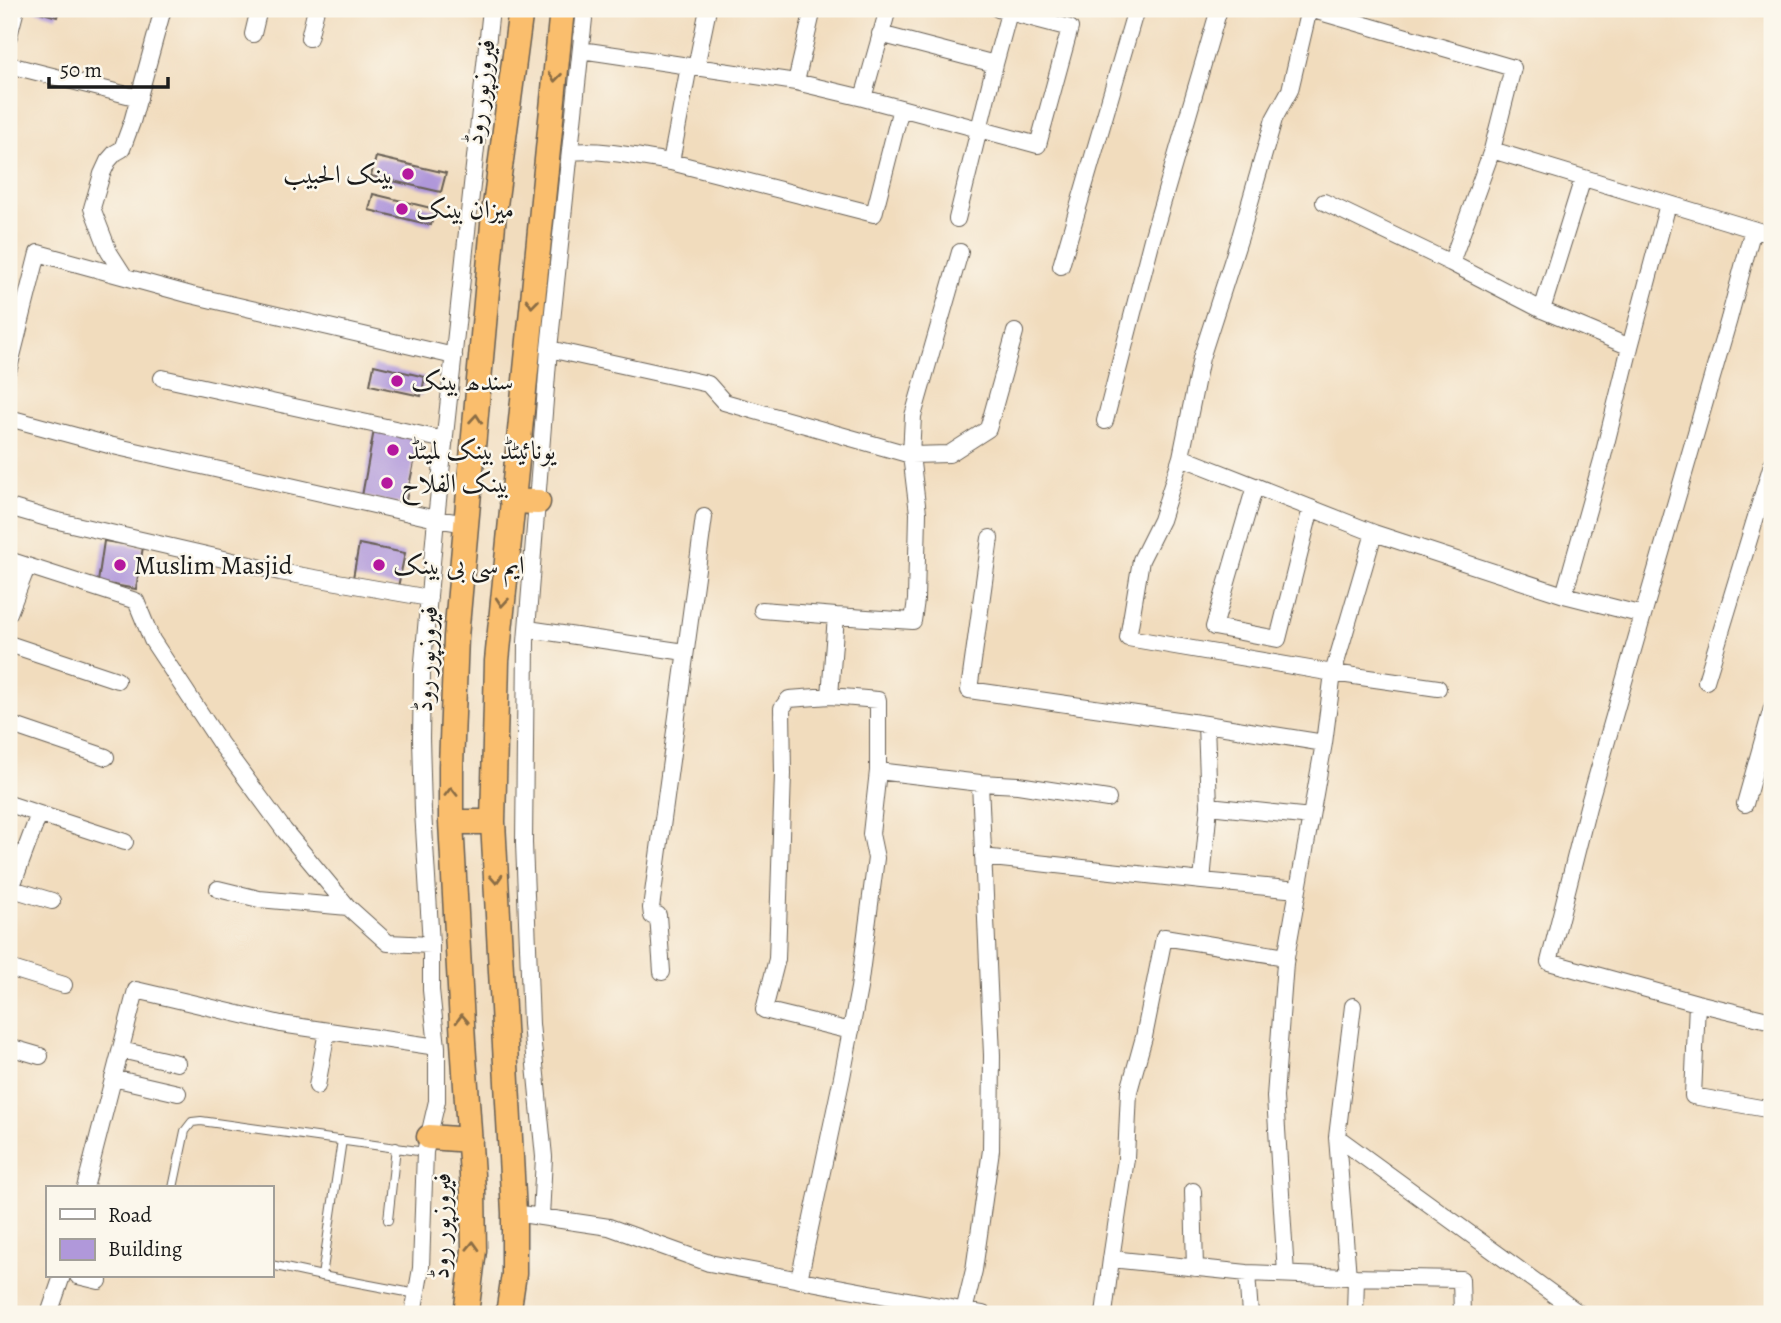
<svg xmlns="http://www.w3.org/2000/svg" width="1781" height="1323" viewBox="0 0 1781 1323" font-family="Alegreya,Amiri,serif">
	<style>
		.building { fill: #b098da }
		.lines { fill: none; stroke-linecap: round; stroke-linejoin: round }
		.service-casing { stroke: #675f54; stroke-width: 10 }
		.minor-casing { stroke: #675f54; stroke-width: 18 }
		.trunk-casing { stroke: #675f54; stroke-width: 27 }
		.service { stroke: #fff; stroke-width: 8 }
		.minor { stroke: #fff; stroke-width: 16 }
		.trunk { stroke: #fabe6d; stroke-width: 24 }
		.oneway { stroke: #8b6d44 }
		.poi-dot { fill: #b5179e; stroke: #fbf7ec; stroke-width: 2.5 }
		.labels { text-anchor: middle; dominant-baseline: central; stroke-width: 5; stroke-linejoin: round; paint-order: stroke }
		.street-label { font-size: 26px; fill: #1c1c1c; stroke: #fbf7ec }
		.poi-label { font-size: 26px; fill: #1c1c1c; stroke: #fbf7ec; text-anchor: start }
	</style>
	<rect width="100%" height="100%" fill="#fbf7ec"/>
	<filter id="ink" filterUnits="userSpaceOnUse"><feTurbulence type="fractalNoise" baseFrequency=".0143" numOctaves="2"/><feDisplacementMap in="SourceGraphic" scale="14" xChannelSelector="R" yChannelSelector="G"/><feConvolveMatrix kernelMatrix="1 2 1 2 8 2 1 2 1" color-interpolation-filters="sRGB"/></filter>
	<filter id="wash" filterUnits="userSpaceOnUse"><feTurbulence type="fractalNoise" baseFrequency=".00686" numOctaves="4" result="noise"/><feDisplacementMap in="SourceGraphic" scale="28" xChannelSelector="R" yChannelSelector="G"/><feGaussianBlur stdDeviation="1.57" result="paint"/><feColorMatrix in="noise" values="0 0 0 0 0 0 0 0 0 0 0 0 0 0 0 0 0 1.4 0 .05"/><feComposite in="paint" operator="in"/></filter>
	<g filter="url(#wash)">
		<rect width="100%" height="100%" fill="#f1dcbd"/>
		<g id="blocks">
			<path class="building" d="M 29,9 L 59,9 L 57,17 Z
				M 376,157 L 446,173 L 441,192 L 371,176 Z
				M 373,194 L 435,209 L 431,225 L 369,210 Z
				M 374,365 L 425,377 L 421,396 L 370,385 Z
				M 374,430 L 419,439 L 405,505 L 362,496 Z
				M 104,541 L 143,547 L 136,589 L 98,582 Z
				M 359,544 L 405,553 L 398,587 L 353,578 Z"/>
		</g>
	</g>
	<g filter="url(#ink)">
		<use href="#blocks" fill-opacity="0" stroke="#675f54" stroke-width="2"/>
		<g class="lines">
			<g class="service-casing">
				<path id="service" d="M 173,1188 L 185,1131 L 192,1122 L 201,1121 L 425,1152
					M 388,1220 L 396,1147
					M 271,1265 L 322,1276 L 417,1294
					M 322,1276 L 342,1140"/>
			</g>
			<g class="minor-casing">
				<path id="minor" d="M 1309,9 L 1290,90 L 1274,119 L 1240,237 L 1201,358 L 1181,457 L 1374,533 L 1333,673 L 1438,688
					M 1310,9 L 1513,68 L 1492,150
					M 253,34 L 259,9
					M 880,34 L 995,64 L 957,219
					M 9,36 L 16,9
					M 309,38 L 316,9
					M 581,50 L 796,82 L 863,98 L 1038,145 L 1070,28 L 998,9
					M 995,64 L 1010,9
					M 9,65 L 139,98
					M 689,66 L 671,162 L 874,214 L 901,108
					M 696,67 L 708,9
					M 796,82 L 813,9
					M 863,98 L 888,9
					M 571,152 C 605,149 638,157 671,162
					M 1324,202 L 1451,263 L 1492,150 L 1772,235
					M 1451,263 L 1542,310 L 1630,347 L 1668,204
					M 1061,266 L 1136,9
					M 125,277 L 109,252 L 92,208 L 102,174 L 108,161 L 115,153 L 122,149 L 132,122 L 163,9
					M 1542,310 L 1583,178
					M 549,349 L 708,384 L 724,402 L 911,455 L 949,454 L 988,429 L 1015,332
					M 9,368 L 38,253 L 191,295 L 454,356
					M 162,378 L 445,440
					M 9,418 L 109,445 L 436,519 L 467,524
					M 1105,421 L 1152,239 L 1219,9
					M 1255,486 L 1214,627 L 1278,639 L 1311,508
					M 9,507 L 54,520 L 280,572 L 429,598
					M 1374,533 L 1564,595 L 1643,615 L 1588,807 L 1549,962 L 1697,1003 L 1772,1021
					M 990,538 L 969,690 L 1206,724 L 1324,743 L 1333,673 L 1128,638 L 1141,560 L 1161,520 L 1181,457
					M 9,560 L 136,601 L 152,640 L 220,743 L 284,830 L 348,907 L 388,943 L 431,945
					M 1564,595 L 1602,460 L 1630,347
					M 762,610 L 836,616 L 830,696 L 878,700 L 878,771
					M 9,613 L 27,567
					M 1643,615 L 1729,319 L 1753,229
					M 836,616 L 913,621 L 916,600 L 918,513 L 911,455 L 913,416 L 960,252
					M 528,629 L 685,652
					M 9,644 L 117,680
					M 1706,681 L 1772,464
					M 830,696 L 789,699 L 782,708 L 783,774 L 777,959 L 764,1010 L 851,1031
					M 9,724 L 106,757
					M 1206,724 L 1209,806
					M 9,804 L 125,842
					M 1745,804 L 1772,708
					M 983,857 L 1202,881
					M 9,888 L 52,901
					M 218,889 L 259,899 L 348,907
					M 1298,890 L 1202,881 L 1209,806 L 1311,817
					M 9,894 L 39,814
					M 1286,957 L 1164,937 L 1144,1037 L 1129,1091 L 1126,1159 L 1111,1259 L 1247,1273 L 1348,1277 L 1337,1137 L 1353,1006
					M 9,968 L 64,985
					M 662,972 L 658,915 L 652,916 L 651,908 L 704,517
					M 1697,1003 L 1693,1096 L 1772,1110
					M 9,1047 L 40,1056
					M 121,1050 L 177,1063
					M 113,1078 L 178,1093
					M 317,1086 L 327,1031
					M 1337,1137 L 1580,1314
					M 85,1188 L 136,990 L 281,1024 L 437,1047
					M 1193,1191 L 1195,1268
					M 514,1213 L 609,1227 L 709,1263 L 983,1314
					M 541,1217 L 544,1157 L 531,1024 L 524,843 L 526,642 L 549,349 L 585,9
					M 1247,1273 L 1250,1314
					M 1286,1274 L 1275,1097 L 1285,963 L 1324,743
					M 78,1276 L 99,1281
					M 1348,1277 L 1461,1279 L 1462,1314
					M 799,1280 L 842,1077 L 859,988 L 876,858 L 871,834 L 878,771 L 980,783 L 1018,785 L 1108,799
					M 964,1311 L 974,1270 L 991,1150 L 992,1055 L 980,783
					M 49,1314 L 62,1276
					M 413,1314 L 421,1268 L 425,1152 L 437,1101 L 437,1047 L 431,990 L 431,945 L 423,811 L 421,738 L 422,672 L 436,519 L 491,9
					M 1104,1314 L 1111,1259
					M 1355,1314 L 1356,1277"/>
			</g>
			<g class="trunk-casing">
				<path id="trunk" d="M 512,501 L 538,502
					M 451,822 L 493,822
					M 429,1137 L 470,1140
					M 466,1314 L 474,1250 L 473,1190 L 463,1042 L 451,822 L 451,766 L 456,637 L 494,213 L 521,9
					M 508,1314 L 514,1274 L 514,1213 L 493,822 L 497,661 L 562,9"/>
			</g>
			<use href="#service" class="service"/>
			<use href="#minor" class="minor"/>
			<use href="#trunk" class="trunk"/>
		</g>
		<defs><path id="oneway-chevron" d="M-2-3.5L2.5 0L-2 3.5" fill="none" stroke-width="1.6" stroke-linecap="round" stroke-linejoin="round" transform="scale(1.75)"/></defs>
		<g class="oneway">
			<use href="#oneway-chevron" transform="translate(555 77) rotate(96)"/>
			<use href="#oneway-chevron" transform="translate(532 303) rotate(96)"/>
			<use href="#oneway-chevron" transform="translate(476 419) rotate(-85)"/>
			<use href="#oneway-chevron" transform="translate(502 602) rotate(95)"/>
			<use href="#oneway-chevron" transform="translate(451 792) rotate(-90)"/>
			<use href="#oneway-chevron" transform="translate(496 879) rotate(87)"/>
			<use href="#oneway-chevron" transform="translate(462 1019) rotate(-93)"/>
			<use href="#oneway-chevron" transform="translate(473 1246) rotate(-88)"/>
		</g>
	</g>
	<g class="poi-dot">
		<circle cx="408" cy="174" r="7"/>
		<circle cx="402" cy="209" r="7"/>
		<circle cx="397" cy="381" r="7"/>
		<circle cx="393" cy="450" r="7"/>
		<circle cx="387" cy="483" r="7"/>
		<circle cx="120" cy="565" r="7"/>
		<circle cx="379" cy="565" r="7"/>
	</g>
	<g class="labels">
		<g class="street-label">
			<text transform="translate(480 92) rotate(-83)">فیروزپور روڈ</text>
			<text transform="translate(426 659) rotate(-87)">فیروزپور روڈ</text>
			<text transform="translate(441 1226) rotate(-89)">فیروزپور روڈ</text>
		</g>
		<g class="poi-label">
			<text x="394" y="174" text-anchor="end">بينک الحبيب</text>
			<text x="416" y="209">میزان بینک</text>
			<text x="411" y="381">سندھ بینک</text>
			<text x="407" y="450">یونائیٹڈ بینک لمیٹڈ</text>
			<text x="401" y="483">بینک الفلاح</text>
			<text x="134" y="565">Muslim Masjid</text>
			<text x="393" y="565">ایم سی بی بینک</text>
		</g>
	</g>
	<rect width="1781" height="1323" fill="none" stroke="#fbf7ec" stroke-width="35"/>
	<rect x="46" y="1186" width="228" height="91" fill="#fbf7ec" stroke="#a29f99" stroke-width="2"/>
	<rect x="60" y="1209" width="35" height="10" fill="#ffffff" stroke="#a29f99" stroke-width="2"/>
	<text x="108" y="1222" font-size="21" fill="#1c1c1c">Road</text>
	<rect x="60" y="1239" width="35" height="21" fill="#b098da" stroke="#a29f99" stroke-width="2"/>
	<text x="108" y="1256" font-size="21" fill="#1c1c1c">Building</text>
	<path d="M49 77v10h119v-10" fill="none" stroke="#1c1c1c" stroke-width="3.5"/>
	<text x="60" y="77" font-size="21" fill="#1c1c1c" stroke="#fbf7ec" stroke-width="5" paint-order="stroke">50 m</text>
</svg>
